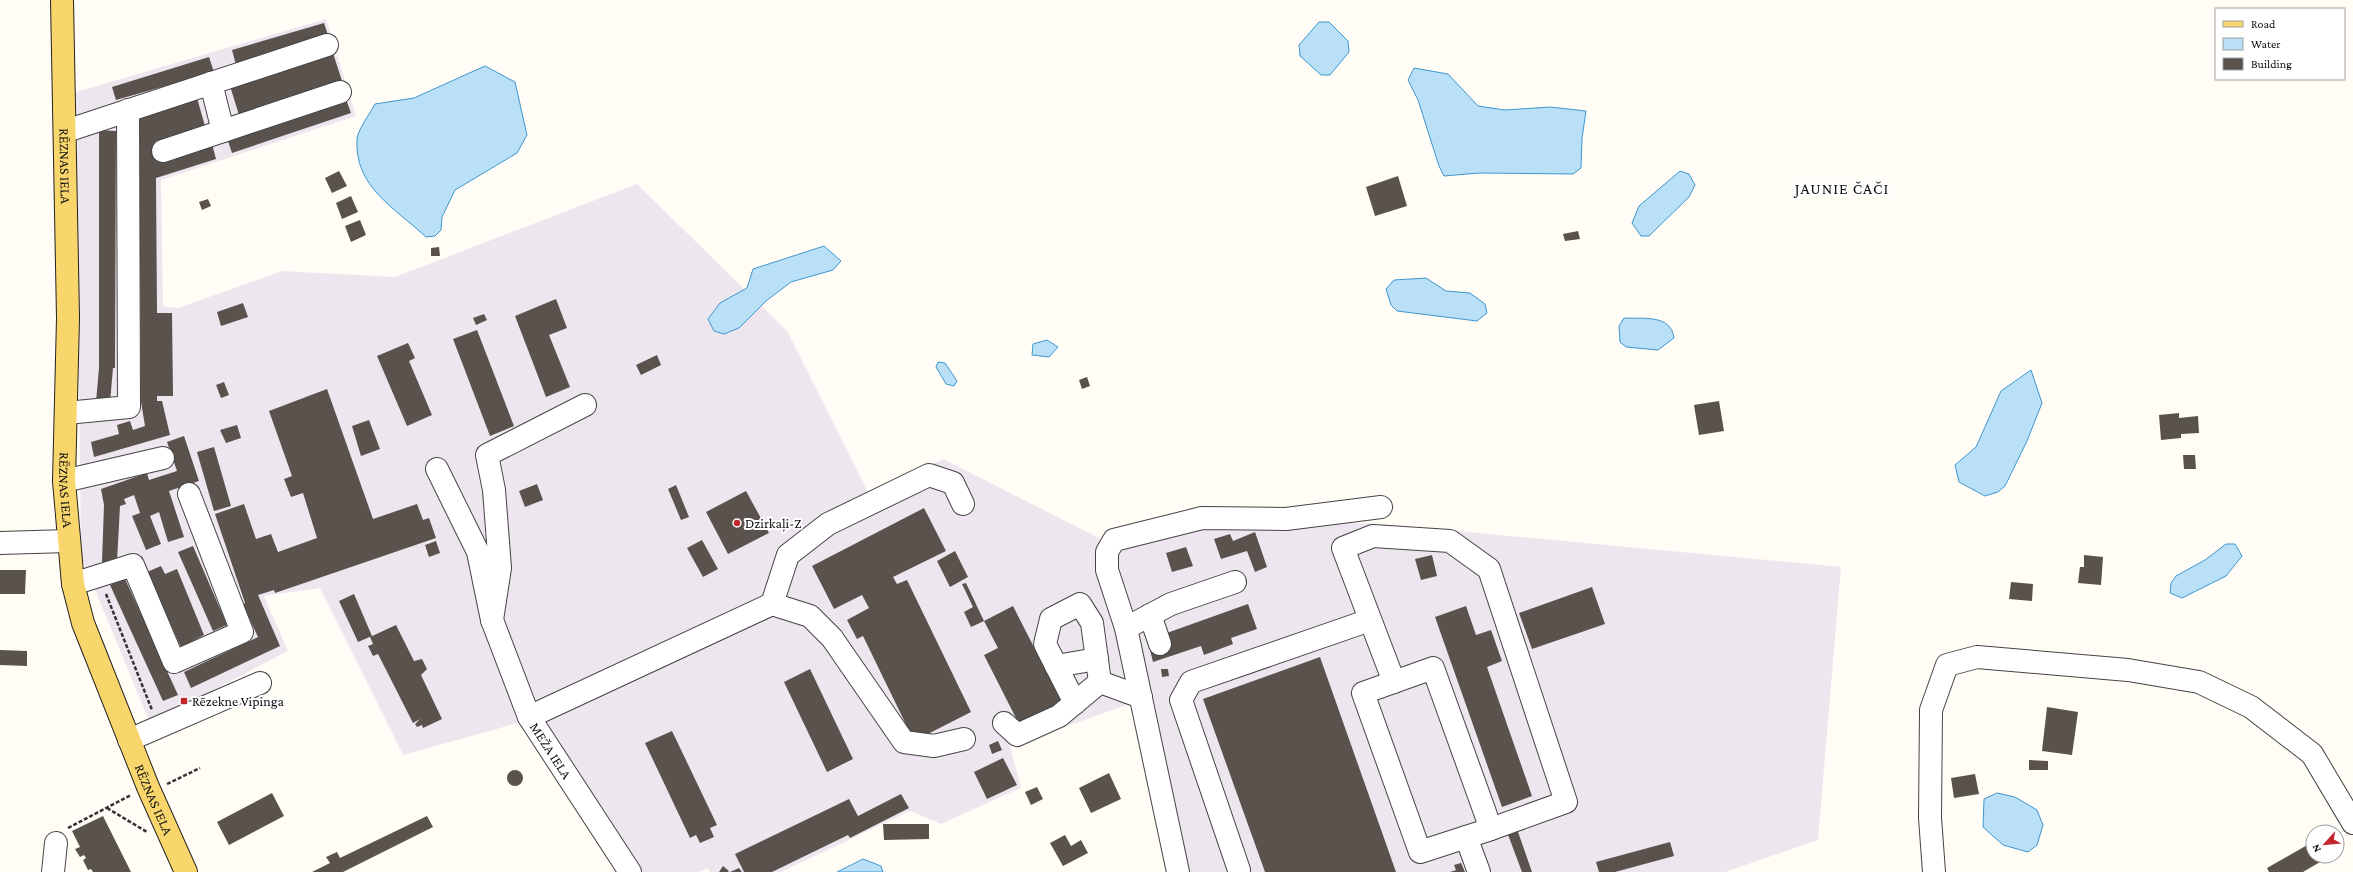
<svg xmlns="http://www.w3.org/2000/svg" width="2353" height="872" viewBox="0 0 2353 872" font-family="'Crimson Pro',serif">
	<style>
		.industrial { fill: #eee6ef }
		.water { fill: #b9e0f7; stroke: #3f96cf }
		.building { fill: #5a524d }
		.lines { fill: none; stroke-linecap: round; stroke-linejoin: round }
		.minor-casing { stroke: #444; stroke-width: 24 }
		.major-casing { stroke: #222; stroke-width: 24 }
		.path { stroke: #333; stroke-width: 2.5; stroke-dasharray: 4 2; stroke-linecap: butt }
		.minor { stroke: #fff; stroke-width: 22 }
		.major { stroke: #f9d66b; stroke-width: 22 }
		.poi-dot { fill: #c4262e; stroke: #fff; stroke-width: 1.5 }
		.labels { text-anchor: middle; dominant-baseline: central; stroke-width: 4; stroke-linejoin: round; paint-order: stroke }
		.street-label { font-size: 14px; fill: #111; stroke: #fff }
		.poi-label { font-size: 14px; fill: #111; stroke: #fff; text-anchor: start }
		.quarter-label { font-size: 16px; letter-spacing: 1px; fill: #111; stroke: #fff }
	</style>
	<rect width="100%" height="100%" fill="#fffdf5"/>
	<path class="industrial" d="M 326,19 L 356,116 L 161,180 L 163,306 L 178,308 L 282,271 L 395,277 L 637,184 L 787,331 L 869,494 L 943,459 L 1115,546 L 1199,524 L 1371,523 L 1841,567 L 1818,840 L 1725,872 L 1185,872 L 1144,699 L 1010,746 L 1021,788 L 941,824 L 910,811 L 781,872 L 710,872 L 707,868 L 699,872 L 628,872 L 529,720 L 403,755 L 320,588 L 264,596 L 288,651 L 150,723 L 81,556 L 76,92 Z"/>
	<path class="water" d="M 1319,22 L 1329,22 L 1348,41 L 1349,52 L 1330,75 L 1321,75 L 1300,56 L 1299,45 Z
		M 485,66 L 515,82 L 527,135 L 517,153 L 455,190 L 442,217 L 441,230 L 435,236 L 426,237 C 395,208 354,187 357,139 C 357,131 371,112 375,104 L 414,98 Z
		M 1414,68 L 1448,74 L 1478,106 L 1505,110 L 1550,107 L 1586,111 L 1582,138 L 1581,168 L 1573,174 L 1479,173 L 1444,176 L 1439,166 L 1418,100 L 1408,80 Z
		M 1680,171 L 1689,174 L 1695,185 L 1689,197 L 1649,236 L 1641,236 L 1632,223 L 1639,206 Z
		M 824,246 L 841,261 L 833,270 L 791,282 L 766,301 L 739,328 L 724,334 L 714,331 L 708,319 L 720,303 L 747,288 L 753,269 Z
		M 1426,278 L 1446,291 L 1470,293 L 1485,304 L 1487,313 L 1477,321 L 1397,311 L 1391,305 L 1386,289 L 1394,280 Z
		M 1624,318 C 1643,319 1671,314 1674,338 L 1658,350 L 1626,347 L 1620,342 L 1619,326 Z
		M 1047,340 L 1058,347 L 1049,357 L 1032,355 L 1033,344 Z
		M 938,362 L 945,363 L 957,381 L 954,386 L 946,384 L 936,367 Z
		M 2031,370 L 2042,403 L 2027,441 L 2005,486 L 1998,492 L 1985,496 L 1959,482 L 1955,465 L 1976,447 L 2001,391 Z
		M 2226,544 L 2235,544 L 2242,556 L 2226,576 L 2182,598 L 2170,593 L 2171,583 L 2176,576 L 2205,560 Z
		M 1997,793 L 2015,797 L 2037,810 L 2043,825 L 2037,845 L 2028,852 L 2003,845 L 1983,827 L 1984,799 Z
		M 863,859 L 881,866 L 883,872 L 837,872 Z"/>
	<path class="building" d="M 324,23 L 329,38 L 236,65 L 232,50 Z
		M 333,53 L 342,81 L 239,115 L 230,86 Z
		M 209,57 L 214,72 L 116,100 L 112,87 Z
		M 197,98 L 205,126 L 156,141 L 157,162 L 212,144 L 216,159 L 156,178 L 157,313 L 172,313 L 173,396 L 157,396 L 157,401 L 162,401 L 170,435 L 94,457 L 91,442 L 119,434 L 117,425 L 130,421 L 133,430 L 145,426 L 141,402 L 139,115 Z
		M 346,99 L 351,113 L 232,153 L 227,138 Z
		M 99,130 L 116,131 L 115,368 L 113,368 L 110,403 L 96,402 L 99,368 Z
		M 339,171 L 347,186 L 332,193 L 325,178 Z
		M 1398,176 L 1407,206 L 1375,216 L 1366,187 Z
		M 351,196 L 358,212 L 342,219 L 336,203 Z
		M 208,199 L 211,206 L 202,210 L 199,202 Z
		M 360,220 L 366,235 L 351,242 L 345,226 Z
		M 1578,231 L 1580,239 L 1565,241 L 1563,234 Z
		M 439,247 L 440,256 L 431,256 L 431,248 Z
		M 556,299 L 567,328 L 549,335 L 570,387 L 546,397 L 515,316 Z
		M 243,303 L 248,317 L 221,326 L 217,312 Z
		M 484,314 L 487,320 L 476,325 L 473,318 Z
		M 477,330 L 514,426 L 490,436 L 453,339 Z
		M 408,343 L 415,358 L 409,361 L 432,415 L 407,426 L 377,356 Z
		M 657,355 L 661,365 L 641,375 L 636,365 Z
		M 1087,377 L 1090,386 L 1082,389 L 1079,380 Z
		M 224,382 L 229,395 L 221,398 L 216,385 Z
		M 327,389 L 373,519 L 417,504 L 423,520 L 429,518 L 436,538 L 275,593 L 274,590 L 258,595 L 280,646 L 191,688 L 184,672 L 258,637 L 243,605 L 245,603 L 215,514 L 244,504 L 256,539 L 271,534 L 278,552 L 317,538 L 303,493 L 291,497 L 284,479 L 292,476 L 269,411 Z
		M 1719,401 L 1724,431 L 1699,435 L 1694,405 Z
		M 2179,413 L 2179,418 L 2198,416 L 2199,433 L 2181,434 L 2181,438 L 2161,440 L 2159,415 Z
		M 369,420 L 380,449 L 361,456 L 352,426 Z
		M 237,425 L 241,438 L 226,443 L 220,430 Z
		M 184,436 L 199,481 L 169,491 L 184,537 L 168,542 L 159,512 L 150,516 L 161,544 L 146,550 L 132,516 L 140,513 L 134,495 L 124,499 L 126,504 L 120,506 L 117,562 L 102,562 L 104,505 L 101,489 L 147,473 L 149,480 L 177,471 L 167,442 Z
		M 214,447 L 231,506 L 214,511 L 197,452 Z
		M 2183,455 L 2195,455 L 2196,469 L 2184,469 Z
		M 537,484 L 543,500 L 525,507 L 519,491 Z
		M 676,485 L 689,517 L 681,520 L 668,489 Z
		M 746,491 L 769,533 L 728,554 L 706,512 Z
		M 924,508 L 946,551 L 893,577 L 897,584 L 907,580 L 971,712 L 914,741 L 863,636 L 857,639 L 847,620 L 869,608 L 862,595 L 834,609 L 812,566 Z
		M 1255,532 L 1267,567 L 1255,572 L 1247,551 L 1221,559 L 1214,539 L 1230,534 L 1233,541 Z
		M 702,540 L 718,569 L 703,577 L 687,548 Z
		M 436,541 L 440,553 L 429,557 L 425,545 Z
		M 193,546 L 227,625 L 213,631 L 178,552 Z
		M 1186,547 L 1193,566 L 1172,572 L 1166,553 Z
		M 955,551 L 968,577 L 950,587 L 937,561 Z
		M 1432,555 L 1437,576 L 1421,580 L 1415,559 Z
		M 2084,555 L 2103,557 L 2101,585 L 2078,583 L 2080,567 L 2084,567 Z
		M 161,566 L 165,574 L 177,569 L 204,635 L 181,647 L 147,572 Z
		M 0,570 L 26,570 L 25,594 L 0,594 Z
		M 125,579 L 178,695 L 163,701 L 110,585 Z
		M 2011,582 L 2033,584 L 2032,601 L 2009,599 Z
		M 966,583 L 984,621 L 971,627 L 964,612 L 973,607 L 962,584 Z
		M 1592,587 L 1605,624 L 1532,649 L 1519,613 Z
		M 354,594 L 372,636 L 358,642 L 339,601 Z
		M 1248,604 L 1257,629 L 1231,638 L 1233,644 L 1204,655 L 1201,646 L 1153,662 L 1150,650 L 1167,644 L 1164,634 Z
		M 1013,606 L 1063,704 L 1020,726 L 984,655 L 998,648 L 984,621 Z
		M 1466,606 L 1476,635 L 1491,630 L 1502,661 L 1487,667 L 1532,796 L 1502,807 L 1435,617 Z
		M 396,625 L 414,661 L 422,659 L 427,669 L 421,675 L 442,719 L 423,728 L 422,725 L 417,727 L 415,724 L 420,719 L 413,723 L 378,654 L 373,656 L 368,646 L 373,644 L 370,637 Z
		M 0,650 L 27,651 L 27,666 L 0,665 Z
		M 1320,657 L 1396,872 L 1265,872 L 1203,699 Z
		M 810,669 L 853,759 L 827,772 L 784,682 Z
		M 1161,669 L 1168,669 L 1169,676 L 1162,677 Z
		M 2047,707 L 2078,712 L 2072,755 L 2042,751 Z
		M 672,731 L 717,825 L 710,828 L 714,837 L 700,843 L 696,835 L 690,838 L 645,743 Z
		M 998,741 L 1002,750 L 992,754 L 989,745 Z
		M 1003,758 L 1017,785 L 987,799 L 974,772 Z
		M 2029,760 L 2048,761 L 2048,770 L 2029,770 Z
		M507 778a8 8 0 1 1 16 0a8 8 0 1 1-16 0Z
		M 1109,773 L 1121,799 L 1091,813 L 1079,788 Z
		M 1975,774 L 1979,794 L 1954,798 L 1951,778 Z
		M 1037,787 L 1043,799 L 1031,805 L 1025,792 Z
		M 272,793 L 284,816 L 229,845 L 217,822 Z
		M 901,794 L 909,808 L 850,838 L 848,835 L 772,872 L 744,872 L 735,854 L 849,799 L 858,816 Z
		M 103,816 L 131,872 L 93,872 L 91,869 L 88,870 L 83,860 L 86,858 L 84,855 L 80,857 L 75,849 L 80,847 L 72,831 Z
		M 427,816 L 433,827 L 343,872 L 312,872 L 330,863 L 326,857 L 337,852 L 340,858 Z
		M 883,824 L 929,824 L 929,839 L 884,840 Z
		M 1517,829 L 1532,872 L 1522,872 L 1507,832 Z
		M 1065,835 L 1071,846 L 1081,840 L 1088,853 L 1063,866 L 1050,843 Z
		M 1670,842 L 1674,856 L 1615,872 L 1599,872 L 1596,862 Z
		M 2309,844 L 2313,850 L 2313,856 L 2317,856 L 2320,862 L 2303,872 L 2269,872 L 2267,868 Z
		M 1461,863 L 1465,872 L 1450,872 L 1456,870 L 1454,865 Z
		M 723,866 L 729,871 L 728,872 L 719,872 Z
		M 739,868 L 742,872 L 730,872 Z"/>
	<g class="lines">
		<g class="minor-casing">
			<g id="minor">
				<path d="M 211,83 L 223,131 L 340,92"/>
				<path d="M 66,131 L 327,45"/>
				<path d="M 163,151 L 223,131"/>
				<path d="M 66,413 L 129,407 L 128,110"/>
				<path d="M 437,469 L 478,552 L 492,620 L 500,568 L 494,490 L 487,455 L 585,405"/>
				<path d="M 64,481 L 163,458"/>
				<path d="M 0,543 L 68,541"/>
				<path d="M 73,584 L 133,565 L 174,662 L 242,632 L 189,494"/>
				<path d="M 772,604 L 810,616 L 832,638 L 904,742 L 934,746 L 964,739"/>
				<path d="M 1150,615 L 1160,644"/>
				<path id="s1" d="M 492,620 L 529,717 L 630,872"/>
				<path d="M 1126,628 L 1171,604 L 1235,582"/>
				<path d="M 1056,666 L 1097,659"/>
				<path d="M 1433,668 L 1491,829 L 1420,852 L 1363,693 Z"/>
				<path d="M 1394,682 L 1343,548 L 1373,536 L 1450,541 L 1489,569 L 1566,802 L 1491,829"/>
				<path d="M 1075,703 L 1045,644 L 1051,619 L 1080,604 L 1092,623 L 1100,682"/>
				<path d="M 529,717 L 772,604 L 788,555 L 828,524 L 929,475 L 953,483 L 963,504"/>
				<path d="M 1004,723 L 1017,735 L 1059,716 L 1100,682 L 1141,697"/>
				<path d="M 129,740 L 260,683"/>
				<path d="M 1466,837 L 1479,872"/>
				<path d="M 1239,870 L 1181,700 L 1191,682 L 1370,620"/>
				<path d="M 53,872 L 56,843"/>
				<path d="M 1178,872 L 1126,628 L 1107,570 L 1107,552 L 1114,540 L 1202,518 L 1286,519 L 1381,507"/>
				<path d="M 1934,872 L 1930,818 L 1931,710 L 1947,665 L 1977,657 L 2128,670 L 2199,682 L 2251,707 L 2312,754 L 2353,823"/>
			</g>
		</g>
		<g class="major-casing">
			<g id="major">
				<path id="s2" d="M 62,0 L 68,318 L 64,481 L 73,584 L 83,623 L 148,787 L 186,872"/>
			</g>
		</g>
		<path class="path" d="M 106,594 L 152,710
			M 167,784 L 200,768
			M 107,808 L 147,832
			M 68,828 L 131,795"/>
		<use href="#minor" class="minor"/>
		<use href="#major" class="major"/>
	</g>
	<g class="poi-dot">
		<circle cx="737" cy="523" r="4"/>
		<rect x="180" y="697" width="8" height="8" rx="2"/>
	</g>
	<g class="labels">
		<g class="street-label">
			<text stroke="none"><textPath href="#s2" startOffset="166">RĒZNAS IELA</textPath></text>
			<text stroke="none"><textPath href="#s2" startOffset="490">RĒZNAS IELA</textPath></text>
			<text stroke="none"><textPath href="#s1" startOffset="144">MEŽA IELA</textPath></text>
			<text stroke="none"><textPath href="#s2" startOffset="815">RĒZNAS IELA</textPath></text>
		</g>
		<g class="poi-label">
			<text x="745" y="523">Dzirkaļi-Z</text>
			<text x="192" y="701">Rēzekne Vipinga</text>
		</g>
		<g class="quarter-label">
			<text x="1842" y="188">JAUNIE ČAČI</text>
		</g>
	</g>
	<rect x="2215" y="8" width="130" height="72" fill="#ffffff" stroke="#a0a0a0"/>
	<rect x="2223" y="21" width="20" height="6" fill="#f9d66b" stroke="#a0a0a0"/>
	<text x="2251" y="28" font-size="12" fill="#111111">Road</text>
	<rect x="2223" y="38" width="20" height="12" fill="#b9e0f7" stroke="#a0a0a0"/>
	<text x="2251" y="48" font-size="12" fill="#111111">Water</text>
	<rect x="2223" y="58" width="20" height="12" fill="#5a524d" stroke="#a0a0a0"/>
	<text x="2251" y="68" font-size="12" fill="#111111">Building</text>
	<g transform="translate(2325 844) rotate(243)"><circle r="19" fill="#ffffff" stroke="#a0a0a0"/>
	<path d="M0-3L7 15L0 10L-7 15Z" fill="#c4262e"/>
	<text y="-6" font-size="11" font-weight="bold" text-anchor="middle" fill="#111111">N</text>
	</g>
</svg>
